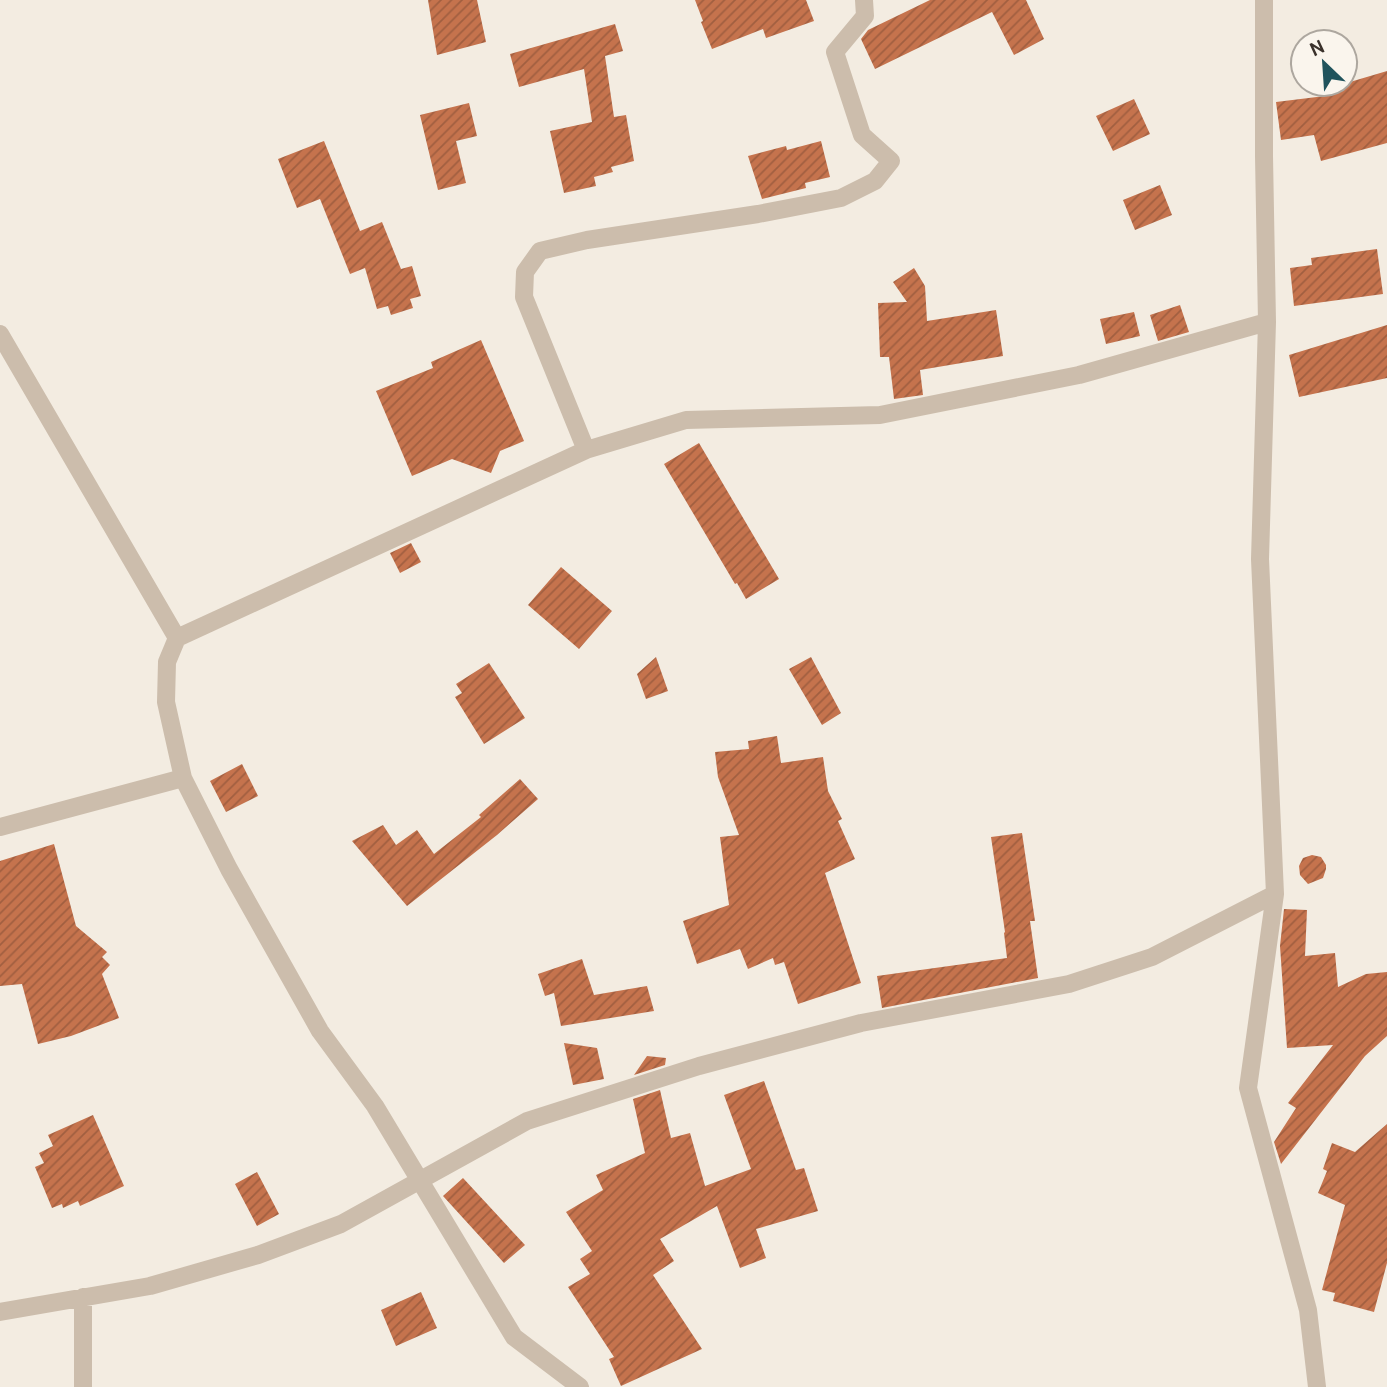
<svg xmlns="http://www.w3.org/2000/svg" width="1387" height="1387" viewBox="0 0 1387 1387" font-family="Cabin,sans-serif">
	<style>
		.building { fill: url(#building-hatch) }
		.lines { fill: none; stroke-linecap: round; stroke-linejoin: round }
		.minor { stroke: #ccbdac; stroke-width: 18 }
	</style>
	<defs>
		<pattern id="building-hatch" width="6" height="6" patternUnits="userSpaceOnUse" patternTransform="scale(1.75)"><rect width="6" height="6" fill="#c5734d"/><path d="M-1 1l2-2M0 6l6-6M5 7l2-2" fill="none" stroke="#a15f40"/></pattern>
	</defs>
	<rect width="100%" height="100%" fill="#f3ece1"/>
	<path class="building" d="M 428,0 L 477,0 L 486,42 L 437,55 Z
		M 695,0 L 806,0 L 814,21 L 766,38 L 763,29 L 712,49 L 701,22 L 703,21 Z
		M 930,0 L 1026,0 L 1044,39 L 1014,55 L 992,12 L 875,69 L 861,39 L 868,30 Z
		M 615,24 L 623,51 L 605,56 L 614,117 L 626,115 L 634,161 L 611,167 L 613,172 L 594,177 L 596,186 L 564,193 L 550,131 L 592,122 L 584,69 L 519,87 L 510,54 Z
		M 1387,71 L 1387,143 L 1321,161 L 1314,135 L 1281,140 L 1276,102 L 1325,96 L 1323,90 Z
		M 1134,99 L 1150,134 L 1113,151 L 1096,116 Z
		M 469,103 L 477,136 L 456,141 L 466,183 L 438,190 L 420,115 Z
		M 324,141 L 360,231 L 382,222 L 401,269 L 412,266 L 421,296 L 410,299 L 413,308 L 391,315 L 388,306 L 377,309 L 365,268 L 350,274 L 320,199 L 297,208 L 278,159 Z
		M 821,141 L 830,177 L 805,183 L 806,188 L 762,199 L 748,156 L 786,146 L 787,150 Z
		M 1160,185 L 1172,215 L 1135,230 L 1123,200 Z
		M 1377,249 L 1383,294 L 1294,306 L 1290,268 L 1312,265 L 1311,258 Z
		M 914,268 L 925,286 L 927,321 L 996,310 L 1003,356 L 920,370 L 923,395 L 894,399 L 889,357 L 880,357 L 878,303 L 907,302 L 893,282 Z
		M 1180,305 L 1189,332 L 1158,341 L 1150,315 Z
		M 1134,312 L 1140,336 L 1106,344 L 1100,319 Z
		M 1387,325 L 1387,378 L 1299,397 L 1289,355 Z
		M 481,340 L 524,441 L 500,451 L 491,473 L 452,459 L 412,476 L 376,391 L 433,368 L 431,362 Z
		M 699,443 L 779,579 L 746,599 L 737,583 L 735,584 L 664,464 Z
		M 411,543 L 421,562 L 400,573 L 390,553 Z
		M 561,567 L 612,611 L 579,649 L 528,605 Z
		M 656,657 L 668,691 L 646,699 L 637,674 Z
		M 811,657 L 841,713 L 822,725 L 789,669 Z
		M 489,663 L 525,718 L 484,744 L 455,697 L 462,693 L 456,684 Z
		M 777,736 L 781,763 L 823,757 L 828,791 L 842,819 L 838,821 L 855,859 L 825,873 L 861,983 L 798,1004 L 784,962 L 775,965 L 773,958 L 748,969 L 740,949 L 697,964 L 683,921 L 729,905 L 720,837 L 739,835 L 718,777 L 715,752 L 749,749 L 748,741 Z
		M 242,764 L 258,796 L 226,812 L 210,781 Z
		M 520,779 L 538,799 L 497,835 L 407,906 L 352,841 L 383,825 L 396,845 L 417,830 L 434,854 L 481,817 L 479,815 Z
		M 1022,833 L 1035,921 L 1030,921 L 1038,978 L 882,1008 L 877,976 L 1007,958 L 1004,933 L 1005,932 L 991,837 Z
		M 54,844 L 76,926 L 107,952 L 102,957 L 110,965 L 102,974 L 119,1018 L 71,1036 L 38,1044 L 22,984 L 0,986 L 0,861 Z
		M 1312,855 L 1321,857 L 1326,865 L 1326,869 L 1323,878 L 1308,884 L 1300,875 L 1299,866 L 1303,858 Z
		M 1284,909 L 1307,910 L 1305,956 L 1335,953 L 1338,987 L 1366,974 L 1387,972 L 1387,1036 L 1365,1056 L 1281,1164 L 1274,1142 L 1296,1108 L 1288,1103 L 1333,1045 L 1287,1048 L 1280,946 Z
		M 582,959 L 594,995 L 647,986 L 654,1011 L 561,1026 L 554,993 L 545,996 L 538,974 Z
		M 564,1043 L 597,1048 L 604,1079 L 573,1085 Z
		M 647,1056 L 666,1058 L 665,1065 L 634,1075 Z
		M 764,1081 L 796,1170 L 804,1168 L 818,1211 L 756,1229 L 766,1258 L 740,1268 L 717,1206 L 660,1239 L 674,1261 L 653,1275 L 702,1349 L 621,1386 L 609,1359 L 614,1357 L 568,1287 L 590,1274 L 580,1259 L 592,1251 L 566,1212 L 603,1190 L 596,1175 L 645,1153 L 633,1099 L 660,1090 L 671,1138 L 690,1133 L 705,1186 L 751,1169 L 724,1095 Z
		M 93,1115 L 124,1186 L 80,1206 L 78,1201 L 63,1208 L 62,1204 L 52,1208 L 35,1167 L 44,1163 L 39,1153 L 53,1146 L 48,1135 Z
		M 1387,1124 L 1387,1263 L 1374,1312 L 1333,1301 L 1335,1293 L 1322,1290 L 1345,1205 L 1318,1193 L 1327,1171 L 1323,1169 L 1332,1143 L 1355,1152 Z
		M 257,1172 L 279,1214 L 257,1226 L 235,1184 Z
		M 463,1178 L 525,1245 L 504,1263 L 443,1196 Z
		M 421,1292 L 437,1328 L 396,1346 L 381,1310 Z"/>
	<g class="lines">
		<path class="minor" d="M 1264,0 L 1264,156 L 1267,322 L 1260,559 L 1275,894 L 1248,1088 L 1308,1310 L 1317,1387
			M 0,334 L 177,638
			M 586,450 L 524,297 L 525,272 L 540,251 L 587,240 L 758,214 L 841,198 L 875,181 L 891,161 L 862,135 L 835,52 L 865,16 L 864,0
			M 0,827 L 183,778
			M 0,1312 L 150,1286 L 258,1255 L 341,1224 L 527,1121 L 699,1066 L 861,1023 L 1069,984 L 1152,957 L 1275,894
			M 83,1387 L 83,1297
			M 580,1387 L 514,1337 L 375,1106 L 320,1031 L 229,869 L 183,778 L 166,702 L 167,662 L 177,638 L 586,450 L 686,420 L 880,415 L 1079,375 L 1267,322"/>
	</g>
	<g transform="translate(1324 63) rotate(335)"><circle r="33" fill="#faf5ed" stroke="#ada79f" stroke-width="2"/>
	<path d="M0-5L12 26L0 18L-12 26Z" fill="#20535c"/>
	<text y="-10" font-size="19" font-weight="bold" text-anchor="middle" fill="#3a312b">N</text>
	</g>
</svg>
